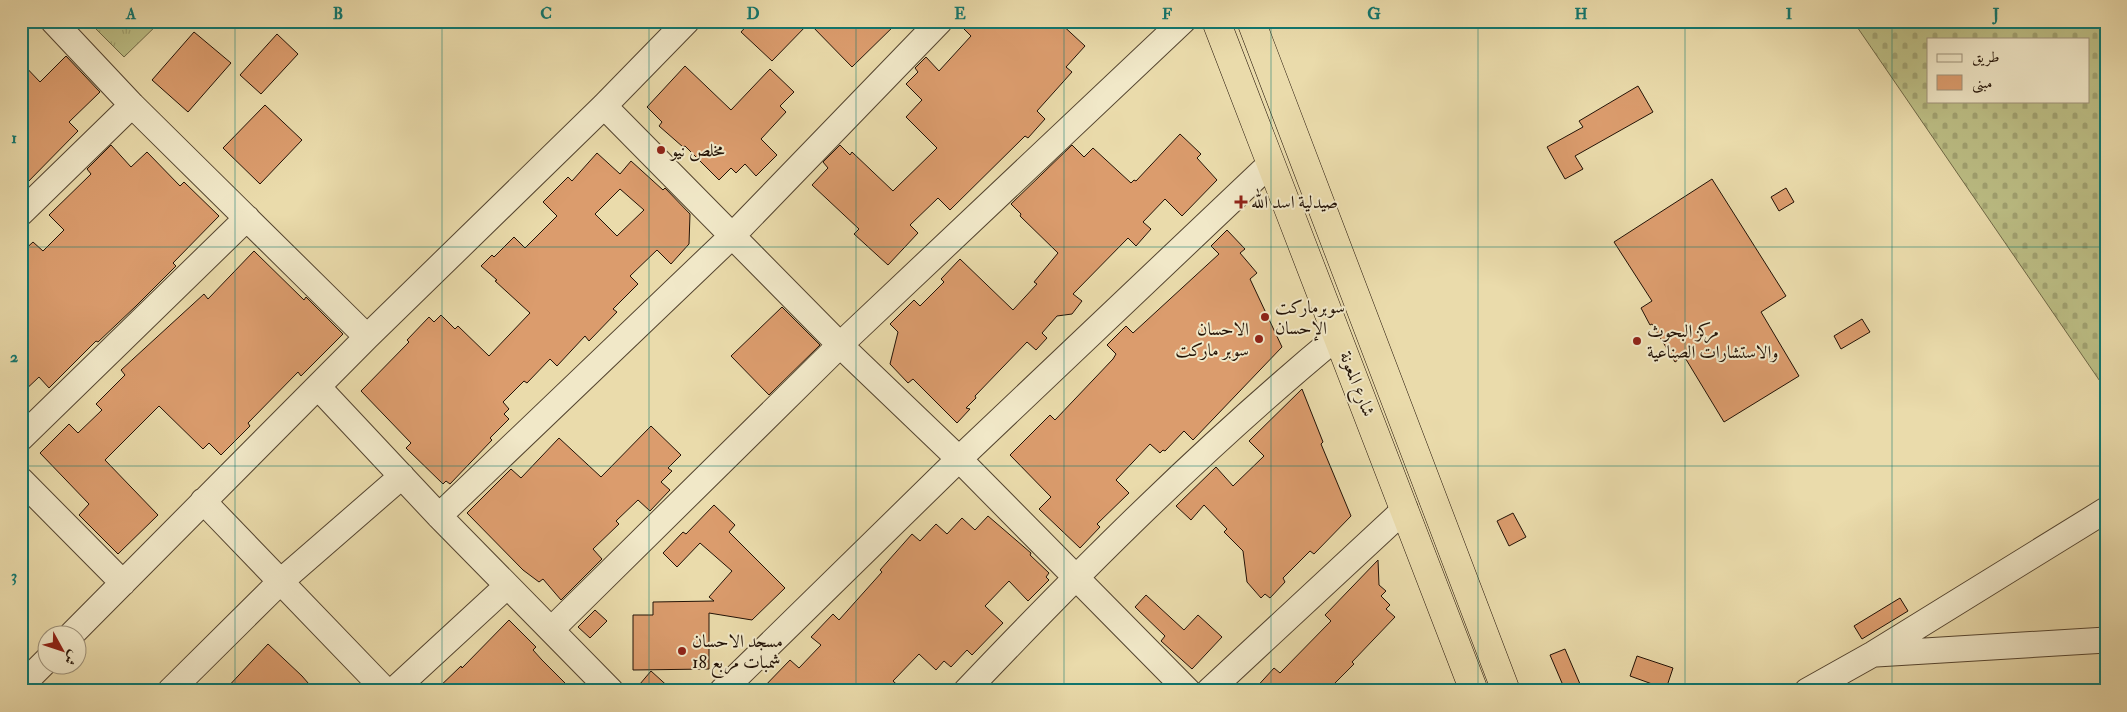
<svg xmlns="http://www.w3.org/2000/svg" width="2127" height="712" viewBox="0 0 2127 712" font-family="'IM FELL Double Pica',Amiri,serif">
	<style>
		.cemetery { fill: url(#cemetery-stones); stroke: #6f6846; fill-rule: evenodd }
		.park { fill: url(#park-tufts); stroke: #6f6846 }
		.building { fill: #db9c6d; stroke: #221206; fill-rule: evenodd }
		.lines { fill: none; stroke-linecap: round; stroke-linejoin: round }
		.minor-casing { stroke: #54442f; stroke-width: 27 }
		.highway-casing { stroke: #221206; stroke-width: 29 }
		.minor { stroke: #f1e8c8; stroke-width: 25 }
		.highway { stroke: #eadbab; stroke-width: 28 }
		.grid { fill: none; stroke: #0f766e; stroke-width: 1; stroke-opacity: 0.55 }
		.poi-dot { fill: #8f2418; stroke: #f1e8c8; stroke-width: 2 }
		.labels { text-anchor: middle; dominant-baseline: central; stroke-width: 4; stroke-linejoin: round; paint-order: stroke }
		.poi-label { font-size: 18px; fill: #221206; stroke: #f1e8c8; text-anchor: start }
		.street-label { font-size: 18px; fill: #221206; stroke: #f1e8c8 }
		.neatline { fill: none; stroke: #0f766e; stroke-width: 2 }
		.grid-label { font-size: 16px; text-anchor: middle; font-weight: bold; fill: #0f766e }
	</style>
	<defs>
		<pattern id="cemetery-stones" width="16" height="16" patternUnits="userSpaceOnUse" patternTransform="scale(1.25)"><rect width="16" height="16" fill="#bcbe85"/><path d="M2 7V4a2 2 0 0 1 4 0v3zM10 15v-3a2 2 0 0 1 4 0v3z" fill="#a1a271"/></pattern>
		<pattern id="park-tufts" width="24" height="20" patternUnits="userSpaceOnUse" patternTransform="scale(1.25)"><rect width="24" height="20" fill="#bcbe85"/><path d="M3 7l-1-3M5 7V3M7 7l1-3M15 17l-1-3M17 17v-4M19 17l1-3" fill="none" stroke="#a1a271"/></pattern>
	</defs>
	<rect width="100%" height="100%" fill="#eadbab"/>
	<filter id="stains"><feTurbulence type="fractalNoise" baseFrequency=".004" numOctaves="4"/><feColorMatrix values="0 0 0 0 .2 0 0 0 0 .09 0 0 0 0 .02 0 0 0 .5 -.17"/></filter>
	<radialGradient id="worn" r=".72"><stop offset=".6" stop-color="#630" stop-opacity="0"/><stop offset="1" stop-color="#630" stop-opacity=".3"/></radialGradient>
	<path class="cemetery" d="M 1853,21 L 2106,21 L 2106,390 ZM 1928,39 L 2088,39 L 2088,101 L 1928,101 Z"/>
	<path class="park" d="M 88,21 L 161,21 L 124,57 Z"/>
	<path class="building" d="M 751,21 L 899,21 L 852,67 L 809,23 L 772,61 L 741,32 Z
		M 956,21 L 1058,21 L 1085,46 L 1066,67 L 1072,72 L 1037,111 L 1045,119 L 1028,138 L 1025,136 L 950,210 L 938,198 L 910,225 L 918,233 L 888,265 L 854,234 L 859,229 L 812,185 L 828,168 L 823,162 L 840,145 L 850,155 L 852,152 L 893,191 L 937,148 L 906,117 L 922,100 L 906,84 L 918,72 L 915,68 L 926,57 L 939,71 L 971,36 Z
		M 194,32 L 231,63 L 188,112 L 152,80 Z
		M 277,34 L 298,54 L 261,94 L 240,75 Z
		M 66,56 L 100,92 L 69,122 L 78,131 L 21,189 L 21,62 L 40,82 Z
		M 685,66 L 731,110 L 770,69 L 794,92 L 780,106 L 786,112 L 761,139 L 777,155 L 756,176 L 745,164 L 736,173 L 731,168 L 719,180 L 685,146 L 683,147 L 659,126 L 662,122 L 647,107 Z
		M 1638,86 L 1653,112 L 1575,156 L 1583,169 L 1565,179 L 1547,147 L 1583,127 L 1579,121 Z
		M 265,105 L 302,140 L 260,184 L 223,148 Z
		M 1180,134 L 1201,154 L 1197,158 L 1217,180 L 1182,216 L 1165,199 L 1143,222 L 1151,229 L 1136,246 L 1128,238 L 1073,294 L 1082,301 L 1072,314 L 1057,316 L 1042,333 L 1047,338 L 1036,350 L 1027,342 L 975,396 L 976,398 L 966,408 L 970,409 L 957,423 L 913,379 L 908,383 L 890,364 L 898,332 L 890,324 L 914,300 L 920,306 L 944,282 L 941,279 L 960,259 L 1013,310 L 1037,284 L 1034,282 L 1058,253 L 1020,216 L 1021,214 L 1011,204 L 1072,145 L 1084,157 L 1093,148 L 1131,183 L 1134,180 L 1136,181 Z
		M 111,145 L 131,167 L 147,152 L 180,186 L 184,182 L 219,216 L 173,263 L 176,266 L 136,306 L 98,342 L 96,341 L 49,388 L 39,377 L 21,394 L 21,253 L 33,242 L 43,251 L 64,230 L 49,215 L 91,174 L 87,169 Z
		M 597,153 L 620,174 L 631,161 L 663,190 L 665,188 L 690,214 L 689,244 L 671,264 L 657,250 L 630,276 L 638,284 L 613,309 L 617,312 L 589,341 L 585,336 L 557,366 L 550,359 L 527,383 L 524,381 L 503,402 L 509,409 L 504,414 L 509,419 L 490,438 L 492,440 L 450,484 L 446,481 L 443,484 L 406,448 L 411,443 L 361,391 L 409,342 L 407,340 L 429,317 L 434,322 L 441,315 L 455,329 L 458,326 L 489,356 L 530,313 L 495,281 L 497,280 L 481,266 L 492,255 L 494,257 L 514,237 L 525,248 L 557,216 L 543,202 L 568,177 L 572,181 ZM 620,189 L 644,210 L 617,236 L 595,214 Z
		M 1712,179 L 1786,296 L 1761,312 L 1799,376 L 1724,422 L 1684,356 L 1675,362 L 1652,324 L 1650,325 L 1641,308 L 1652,301 L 1614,242 Z
		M 1786,188 L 1794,202 L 1779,211 L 1771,197 Z
		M 1227,230 L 1245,249 L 1240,253 L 1257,273 L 1250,279 L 1282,347 L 1193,440 L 1184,431 L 1165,451 L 1163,450 L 1160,453 L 1150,444 L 1116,480 L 1129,493 L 1097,524 L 1100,527 L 1080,548 L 1039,509 L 1051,497 L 1010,455 L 1050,415 L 1055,420 L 1113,359 L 1116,354 L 1107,345 L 1126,326 L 1133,333 L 1219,254 L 1211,246 Z
		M 254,251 L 304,300 L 306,297 L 343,334 L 301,376 L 298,372 L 248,423 L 250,426 L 221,455 L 209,443 L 203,449 L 159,406 L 105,460 L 158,515 L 118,554 L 79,515 L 89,504 L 40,453 L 69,424 L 78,433 L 102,410 L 96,404 L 125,375 L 121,370 L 204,294 L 208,299 Z
		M 782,307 L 820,345 L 769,395 L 731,356 Z
		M 1862,319 L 1870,332 L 1841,349 L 1834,336 Z
		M 1302,389 L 1323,442 L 1321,444 L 1351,516 L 1314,554 L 1310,551 L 1283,578 L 1285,582 L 1270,598 L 1265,594 L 1261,598 L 1247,582 L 1243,551 L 1224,532 L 1227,529 L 1204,505 L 1191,520 L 1176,506 L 1216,467 L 1233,486 L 1264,456 L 1249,441 Z
		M 651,426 L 681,455 L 668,468 L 672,471 L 661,482 L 670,490 L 650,511 L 638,500 L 616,521 L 619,524 L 593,549 L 602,559 L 561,600 L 543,579 L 539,582 L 523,570 L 467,513 L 511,469 L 521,478 L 559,438 L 601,477 Z
		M 714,505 L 735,525 L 729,532 L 785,588 L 752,620 L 709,613 L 709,669 L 633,670 L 633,615 L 653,615 L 653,602 L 714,601 L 709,597 L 732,571 L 700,543 L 677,567 L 663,553 L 683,532 L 686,534 Z
		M 1513,513 L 1526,537 L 1509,546 L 1497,521 Z
		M 988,516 L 1031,553 L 1030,555 L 1049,573 L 1046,577 L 1049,580 L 1028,601 L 1009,581 L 985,606 L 1003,623 L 972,655 L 967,650 L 951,667 L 944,661 L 936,670 L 919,654 L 893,681 L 904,691 L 760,691 L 790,660 L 799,668 L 821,645 L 811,637 L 833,614 L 839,620 L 882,572 L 880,570 L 912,534 L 920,541 L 936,524 L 947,534 L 962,518 L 975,530 Z
		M 1378,560 L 1379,585 L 1386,591 L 1381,596 L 1390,605 L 1386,609 L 1395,617 L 1352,662 L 1354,664 L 1327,691 L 1253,691 L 1274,668 L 1280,673 L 1331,621 L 1325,615 Z
		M 1146,595 L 1184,630 L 1198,615 L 1222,637 L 1192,669 L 1161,641 L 1165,636 L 1135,607 Z
		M 1900,598 L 1908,611 L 1862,639 L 1854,626 Z
		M 595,610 L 607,621 L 590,638 L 578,627 Z
		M 509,620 L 536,647 L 533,650 L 542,660 L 573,691 L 435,691 L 461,666 L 462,668 Z
		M 268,644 L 302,676 L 315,691 L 224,691 Z
		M 1565,649 L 1580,684 L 1565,690 L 1550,655 Z
		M 1637,656 L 1673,668 L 1666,689 L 1630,676 Z
		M 651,671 L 673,691 L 634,691 Z"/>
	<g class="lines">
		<g class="minor-casing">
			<path id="minor" d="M 53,21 L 132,105 L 367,337
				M 604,106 L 840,345 L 959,459 L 1188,691
				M 21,213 L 132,105
				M 318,387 L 439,516 L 611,691
				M 21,438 L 247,218
				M 21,480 L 123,583
				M 203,501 L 386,691
				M 439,516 L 733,235 L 940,21
				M 551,630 L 840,345 L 1183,21
				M 72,634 L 367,337 L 604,106 L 687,21
				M 1876,654 L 2106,640
				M 21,686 L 48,659
				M 170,691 L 280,582 L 402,476
				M 393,691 L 507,586
				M 722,691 L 959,459 L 1271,163
				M 966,691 C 1084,567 1206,445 1338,336
				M 1209,691 L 1405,509
				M 1807,691 L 1873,654 L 2106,510"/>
		</g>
		<g class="highway-casing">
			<path id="highway" d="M 1216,21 L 1474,691
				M 1251,21 L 1506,691"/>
		</g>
		<use href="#minor" class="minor"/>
		<use href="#highway" class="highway"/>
	</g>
	<path class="grid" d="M 235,21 L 235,691M 442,21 L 442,691M 649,21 L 649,691M 856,21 L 856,691M 1064,21 L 1064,691M 1271,21 L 1271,691M 1478,21 L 1478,691M 1685,21 L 1685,691M 1892,21 L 1892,691M 21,247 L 2106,247M 21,466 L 2106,466"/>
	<g class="poi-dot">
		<circle cx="661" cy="150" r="5"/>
		<path d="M1238.5 194.5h5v5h5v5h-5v5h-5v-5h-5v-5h5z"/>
		<circle cx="1265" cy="317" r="5"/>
		<circle cx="1259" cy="339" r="5"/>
		<circle cx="1637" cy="341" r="5"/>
		<circle cx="682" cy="651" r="5"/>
	</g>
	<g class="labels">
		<g class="poi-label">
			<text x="671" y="150">مخلص نيو</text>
			<text x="1251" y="202">صيدلية اسد الله</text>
			<text x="1275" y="307">سوبرماركت<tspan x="1275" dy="21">الإحسان</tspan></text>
			<text x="1249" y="329" text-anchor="end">الاحسان<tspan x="1249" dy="21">سوبر ماركت</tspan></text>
			<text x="1647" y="331">مركز البحوث<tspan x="1647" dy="21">والاستشارات الصناعية</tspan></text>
			<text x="692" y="641">مسجد الاحسان<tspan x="692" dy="21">شمبات مربع 18</tspan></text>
		</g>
		<g class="street-label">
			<text transform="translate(1357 384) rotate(69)">شارع المعونة</text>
		</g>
	</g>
	<rect width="2127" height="712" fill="none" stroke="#eadbab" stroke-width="55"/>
	<rect x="1927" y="38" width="162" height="65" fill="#f1e8c8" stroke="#9e927a"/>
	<rect x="1937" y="54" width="25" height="8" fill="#f1e8c8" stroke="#9e927a"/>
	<text x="1972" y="62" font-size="15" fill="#221206">طريق</text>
	<rect x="1937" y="75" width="25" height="15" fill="#db9c6d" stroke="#9e927a"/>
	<text x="1972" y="88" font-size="15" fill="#221206">مبنى</text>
	<g transform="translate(62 650) rotate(130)"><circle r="24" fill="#f1e8c8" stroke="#9e927a"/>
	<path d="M0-4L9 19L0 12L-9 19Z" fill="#8f2418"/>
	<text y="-8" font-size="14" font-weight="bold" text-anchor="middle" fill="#221206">ش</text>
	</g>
	<rect x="28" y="28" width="2072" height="656" class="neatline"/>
	<g class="grid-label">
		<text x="131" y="19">A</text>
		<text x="338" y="19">B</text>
		<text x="546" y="19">C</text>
		<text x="753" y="19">D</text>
		<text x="960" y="19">E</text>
		<text x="1167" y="19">F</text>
		<text x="1374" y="19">G</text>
		<text x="1581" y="19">H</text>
		<text x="1789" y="19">I</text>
		<text x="1996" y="19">J</text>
		<text x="14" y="143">1</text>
		<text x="14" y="362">2</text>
		<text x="14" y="581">3</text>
	</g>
	<rect width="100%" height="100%" filter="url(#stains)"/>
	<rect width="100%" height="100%" fill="url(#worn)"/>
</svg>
